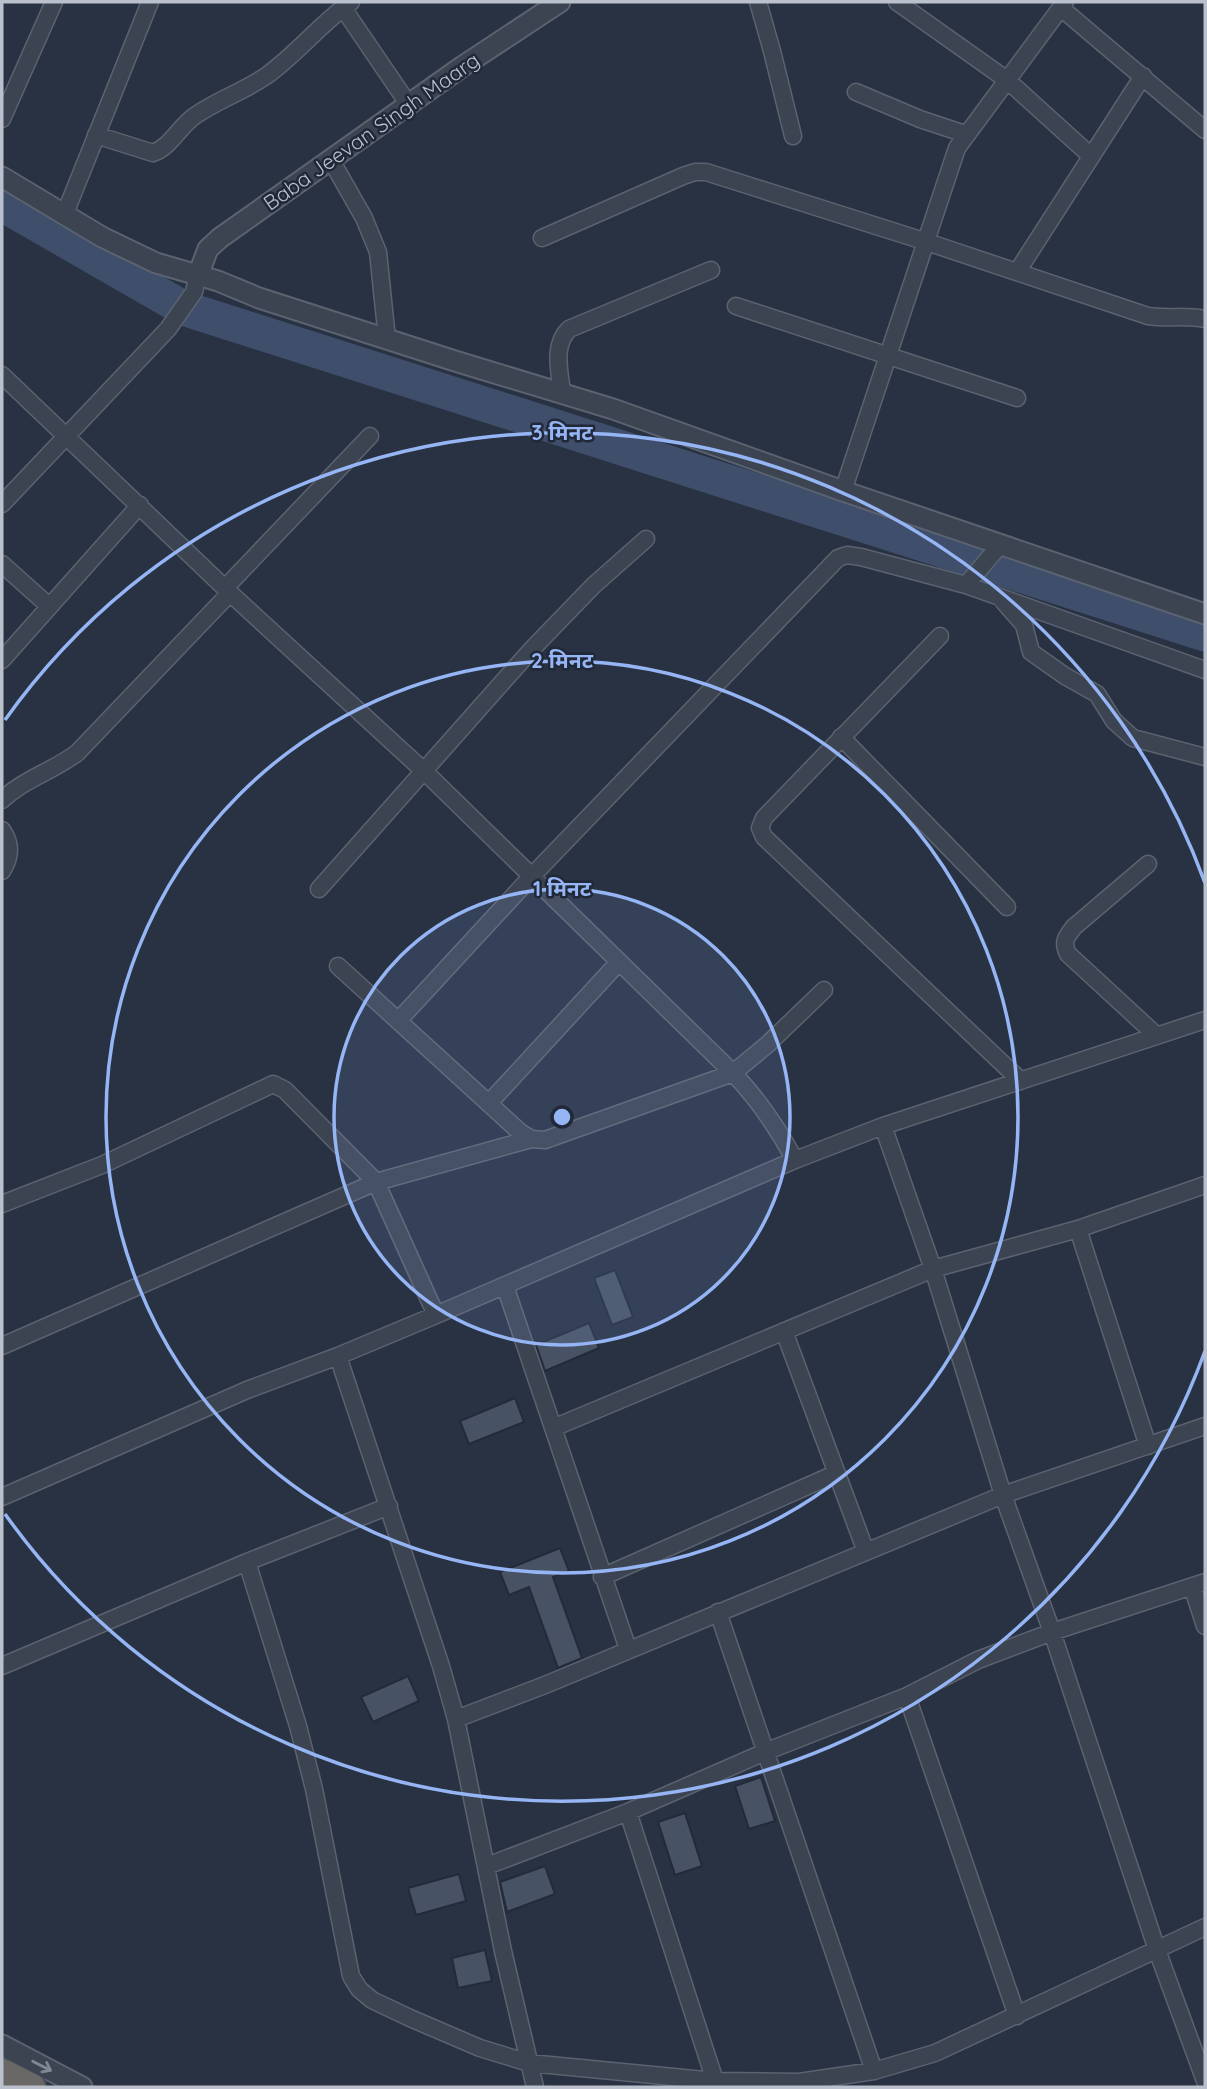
<svg xmlns="http://www.w3.org/2000/svg" width="1207" height="2089" viewBox="0 0 1207 2089" font-family="Quicksand,'Noto Sans Devanagari',sans-serif">
	<style>
		.lines { fill: none; stroke-linecap: round; stroke-linejoin: round }
		.river { stroke: #3f4e6b; stroke-width: 35 }
		.building { fill: #475264; stroke: #232b3a; stroke-width: 2 }
		.minor-casing { stroke: #5b6270; stroke-width: 19 }
		.tertiary-casing { stroke: #5b6270; stroke-width: 23 }
		.trunk-casing { stroke: #474f5d; stroke-width: 30 }
		.minor { stroke: #3c4452; stroke-width: 16 }
		.tertiary { stroke: #3c4452; stroke-width: 19 }
		.trunk { stroke: #6a6866; stroke-width: 26 }
		.oneway { stroke: #818895 }
		.ring { fill: none; stroke: #96b5f5; stroke-width: 3.5 }
		.labels { text-anchor: middle; dominant-baseline: central; stroke-width: 5; stroke-linejoin: round; paint-order: stroke }
		.street-label { font-size: 21px; fill: #bac0cc; stroke: #212938 }
		.centre { fill: #96b5f5; stroke: #212938; stroke-width: 3.5 }
		.ring-label { font-size: 21px; text-anchor: middle; font-weight: bold; fill: #96b5f5; stroke: #212938; stroke-width: 5; stroke-linejoin: round; paint-order: stroke }
	</style>
	<rect width="100%" height="100%" fill="#283242"/>
	<g class="lines">
		<path class="river" d="M 2,204 L 183,308 L 1205,634"/>
	</g>
	<path class="building" d="M 615,1270 L 633,1317 L 612,1325 L 594,1278 Z
		M 589,1323 L 599,1348 L 545,1371 L 536,1345 Z
		M 515,1398 L 524,1422 L 469,1444 L 460,1421 Z
		M 560,1548 L 569,1571 L 553,1577 L 582,1658 L 558,1668 L 529,1587 L 509,1595 L 500,1572 Z
		M 408,1676 L 419,1701 L 373,1722 L 361,1697 Z
		M 761,1777 L 775,1821 L 749,1829 L 735,1786 Z
		M 685,1813 L 702,1866 L 675,1875 L 658,1822 Z
		M 545,1866 L 555,1894 L 507,1912 L 500,1882 Z
		M 459,1874 L 466,1901 L 416,1915 L 408,1888 Z
		M 485,1950 L 492,1981 L 458,1988 L 452,1958 Z"/>
	<g class="lines">
		<g class="minor-casing">
			<path id="minor" d="M 758,2 L 772,51 L 793,136
				M 897,2 L 1007,80 L 1091,156
				M 343,8 L 409,105
				M 1061,8 L 1205,130
				M 856,92 L 920,119 L 965,134
				M 2,119 L 54,2
				M 96,135 L 153,153 C 171,147 180,125 196,115 C 218,100 244,91 266,76 C 297,54 321,23 351,2
				M 331,160 L 364,218 L 378,252 L 387,339
				M 64,216 L 150,2
				M 542,238 L 683,176 L 695,172 L 706,172 L 927,242 L 1148,316 C 1167,319 1186,315 1205,319
				M 1017,272 L 1143,76
				M 736,306 L 1017,398
				M 2,375 L 230,593 L 425,772 L 733,1073 C 759,1100 777,1127 795,1160
				M 562,393 C 560,372 552,346 569,329 L 711,270
				M 843,491 L 957,148 L 1065,2
				M 2,504 L 168,329 L 194,292 L 198,275
				M 2,564 L 49,606
				M 966,585 L 1001,544
				M 225,588 L 370,436
				M 1003,601 L 1024,625 L 1031,652 L 1065,676 L 1097,694 L 1114,721 L 1133,738 L 1205,757
				M 940,636 L 764,818 L 760,828 L 764,837 L 1021,1081
				M 2,660 L 140,505
				M 841,737 L 1007,907
				M 2,800 C 24,779 53,771 77,753 L 230,593
				M 2,830 C 11,843 11,857 2,871
				M 1148,864 L 1074,927 C 1066,937 1062,942 1068,954 L 1157,1036
				M 319,889 L 532,649 L 594,585 L 646,539
				M 338,966 L 520,1132 L 531,1139 L 545,1140 L 733,1073 L 768,1044 L 824,990
				M 398,1021 L 531,877 L 838,558 L 847,555 L 861,557 L 966,585 L 1205,670
				M 489,1103 L 619,962
				M 883,1126 L 1205,1020
				M 2,1204 L 102,1165 L 273,1084 L 285,1090 L 376,1182 L 436,1315
				M 1078,1229 L 1148,1446
				M 505,1286 L 628,1649
				M 784,1331 L 866,1552
				M 2,1346 L 376,1182 L 531,1139
				M 338,1356 L 441,1666 L 456,1719 L 503,1951 L 535,2087
				M 553,1428 L 933,1269 L 1078,1229 L 1205,1185
				M 2,1497 L 247,1390 L 338,1356 L 436,1315 L 795,1160 L 883,1126 L 933,1269 L 1003,1495 L 1052,1632 L 1157,1950 L 1205,2081
				M 247,1562 L 298,1726 L 314,1789 L 351,1976 L 359,1989 L 372,2000 L 410,2018 L 480,2048 L 529,2063 L 715,2081 L 799,2082 L 874,2071 L 935,2053 L 1205,1927
				M 602,1577 L 837,1473
				M 1192,1586 L 1205,1626
				M 718,1612 L 874,2071
				M 2,1666 L 247,1562 L 389,1506
				M 907,1696 L 1017,2016
				M 456,1719 L 545,1685 L 1003,1495 L 1205,1426
				M 628,1812 L 715,2081
				M 487,1866 L 628,1812 L 765,1752 L 907,1696 L 978,1660 L 1052,1632 L 1205,1582"/>
		</g>
		<g class="tertiary-casing">
			<path id="tertiary" d="M 2,177 L 102,237 L 156,263 L 218,281 L 259,298 L 455,361 L 613,409 L 843,491 L 1205,614
				M 198,275 L 208,249 L 220,238 L 463,66 L 560,2
				M 2,2045 L 82,2087"/>
		</g>
		<g class="trunk-casing">
			<path id="trunk" d="M 2,2072 L 32,2087"/>
		</g>
		<use href="#minor" class="minor"/>
		<use href="#tertiary" class="tertiary"/>
		<use href="#trunk" class="trunk"/>
	</g>
	<defs><path id="oneway-shaft" d="M-6 0H5M1.5-3L5.5 0L1.5 3" fill="none" stroke-width="1.6" stroke-linecap="round" stroke-linejoin="round" transform="scale(1.75)"/></defs>
	<use class="oneway" href="#oneway-shaft" transform="translate(42 2066) rotate(27)"/>
	<circle cx="562" cy="1117" r="228" fill="#96b5f5" fill-opacity=".12"/>
	<g class="ring">
		<circle cx="562" cy="1117" r="228"/>
		<circle cx="562" cy="1117" r="456"/>
		<path d="M1205 1351A684 684 0 0 1 5 1514M5 720A684 684 0 0 1 1205 883"/>
	</g>
	<g class="labels">
		<g class="street-label">
			<text transform="translate(371 131) rotate(-35)">Baba Jeevan Singh Maarg</text>
		</g>
	</g>
	<circle cx="562" cy="1117" r="10" class="centre"/>
	<g class="ring-label">
		<text x="562" y="440">3 मिनट</text>
		<text x="562" y="668">2 मिनट</text>
		<text x="562" y="896">1 मिनट</text>
	</g>
	<rect width="1207" height="2089" fill="none" stroke="#bac0cc" stroke-width="7"/>
</svg>
